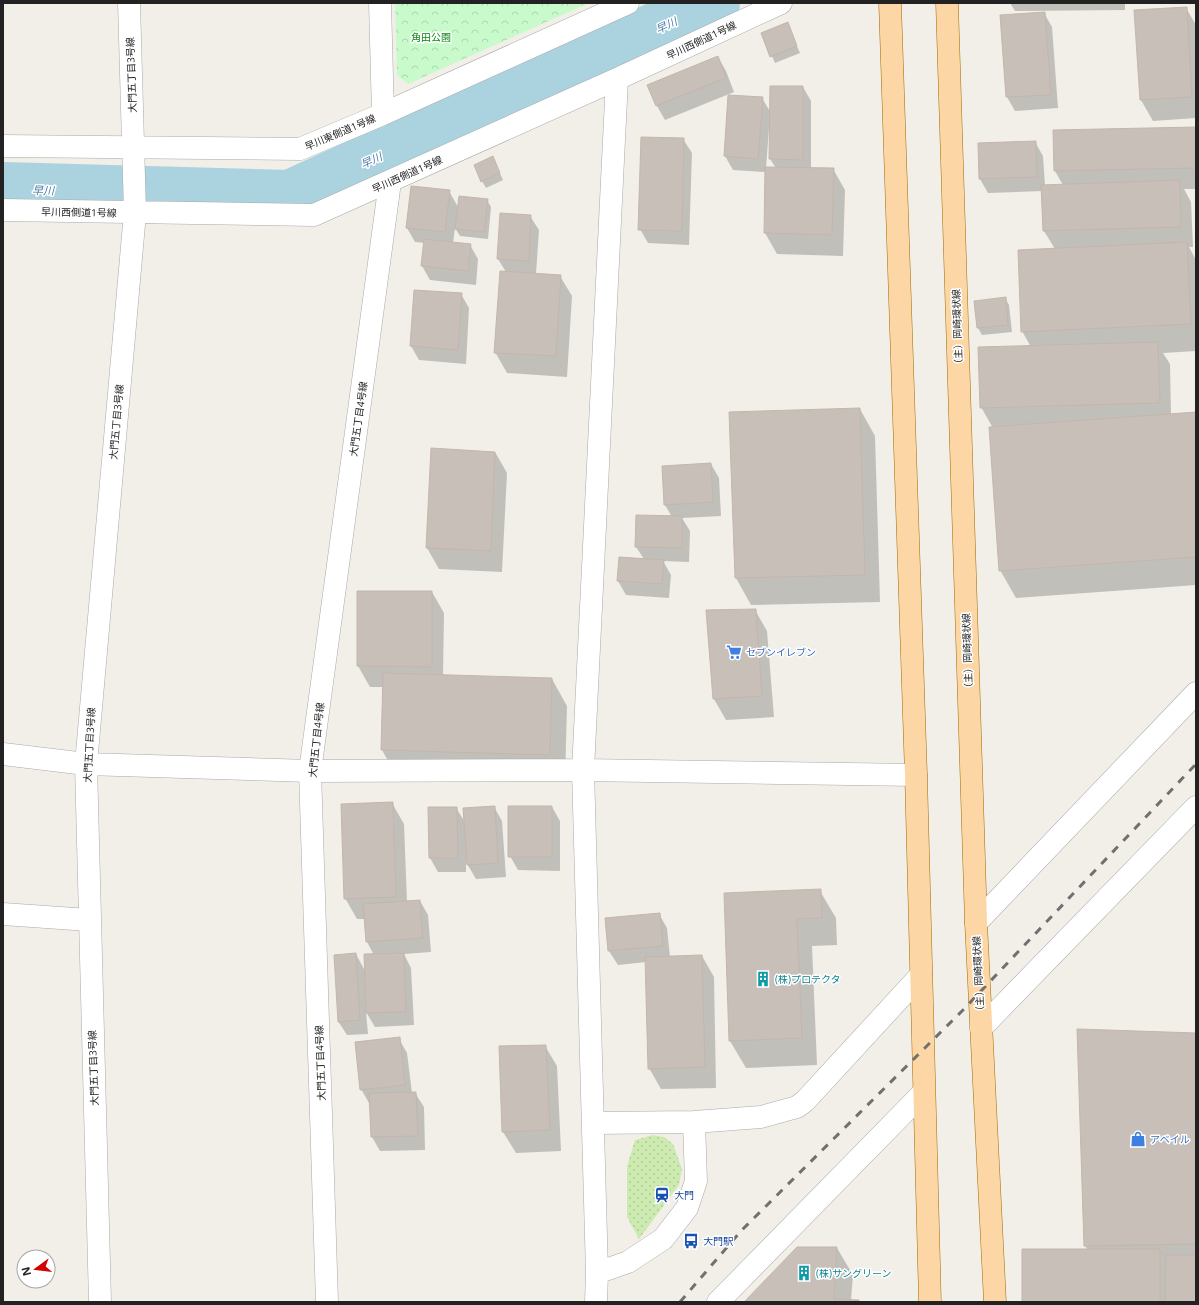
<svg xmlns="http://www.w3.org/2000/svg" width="1199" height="1305" viewBox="0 0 1199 1305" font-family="'Open Sans','Noto Sans JP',sans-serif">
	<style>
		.park { fill: url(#park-crowns) }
		.garden { fill: url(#garden-dots) }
		.shadow { fill: #0003; fill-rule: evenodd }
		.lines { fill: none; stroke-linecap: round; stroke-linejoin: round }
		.river { stroke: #aad3df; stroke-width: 54 }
		.building { fill: #c7bfb8; stroke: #c4b6ab }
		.minor-casing { stroke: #a9a9a9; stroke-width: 23 }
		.primary-casing { stroke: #a06b00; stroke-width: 23 }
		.minor { stroke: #fff; stroke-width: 22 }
		.primary { stroke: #fcd6a4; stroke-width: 22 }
		.rail { stroke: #707070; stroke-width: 3; stroke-dasharray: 8 8; stroke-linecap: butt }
		.labels { text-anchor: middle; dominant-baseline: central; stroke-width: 3; stroke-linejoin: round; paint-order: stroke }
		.park-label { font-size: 10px; fill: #0c8416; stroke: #fff }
		.street-label { font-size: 10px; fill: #222; stroke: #fff }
		.shop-label { font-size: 10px; fill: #366cbe; stroke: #fff; text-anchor: start }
		.culture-label { font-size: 10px; fill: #0d838f; stroke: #fff; text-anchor: start }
		.transit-label { font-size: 10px; fill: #164399; stroke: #fff; text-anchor: start }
		.water-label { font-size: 11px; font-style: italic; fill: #4a7aab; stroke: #fff }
	</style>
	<defs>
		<pattern id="park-crowns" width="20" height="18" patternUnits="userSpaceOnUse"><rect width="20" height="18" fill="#c8facc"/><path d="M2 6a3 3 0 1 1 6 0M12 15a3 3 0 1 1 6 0" fill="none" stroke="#acd6af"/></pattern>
		<pattern id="garden-dots" width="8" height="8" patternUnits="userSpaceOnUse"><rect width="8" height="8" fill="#cdebb0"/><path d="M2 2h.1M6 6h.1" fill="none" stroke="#b0c997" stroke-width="1.8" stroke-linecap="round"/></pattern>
	</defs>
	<rect width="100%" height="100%" fill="#f2efe9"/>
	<path class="park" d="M 395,3 L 589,3 L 408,84 L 397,75 Z"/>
	<path class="garden" d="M 653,1135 L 664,1137 L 673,1144 L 682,1169 L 679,1185 L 639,1239 L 627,1217 L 627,1166 L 635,1140 Z"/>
	<path class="shadow" d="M 1010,3 L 1125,3 L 1125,10 L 1015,11 Z
		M 1186,8 L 1196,25 L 1196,118 L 1153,121 L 1141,100 Z
		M 1044,13 L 1052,27 L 1058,108 L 1015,111 L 1007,97 L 1001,16 Z
		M 787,24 L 800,53 L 775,63 L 762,34 Z
		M 718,57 L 726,71 L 734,92 L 665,120 L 657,106 L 648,85 Z
		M 803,87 L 811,101 L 811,169 L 833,169 L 845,190 L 843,256 L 777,254 L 765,233 L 766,172 L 733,170 L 725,156 L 729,96 L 762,98 L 771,113 ZM 769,128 L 771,128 L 770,159 L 776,168 L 766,168 Z
		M 1196,128 L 1196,189 L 1184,189 L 1191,202 L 1193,247 L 1189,247 L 1196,260 L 1196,351 L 1163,353 L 1170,364 L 1171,415 L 1196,413 L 1196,585 L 1016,598 L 1000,570 L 993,428 L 981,407 L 1031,347 L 1022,331 L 1055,249 L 1044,231 L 1043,191 L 988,193 L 980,179 L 979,144 L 1035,142 L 1043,156 L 1045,186 L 1063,185 L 1055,171 Z
		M 683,139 L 692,153 L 689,245 L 648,243 L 640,229 Z
		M 493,158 L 503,180 L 486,188 L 482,181 Z
		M 449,191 L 458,207 L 487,200 L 491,207 L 488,239 L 460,236 L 455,228 L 453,243 L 470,245 L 478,259 L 476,285 L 430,280 L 422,266 L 425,243 L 415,242 L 407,228 Z
		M 501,214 L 530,216 L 539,230 L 536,274 L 560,276 L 572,296 L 567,377 L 507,373 L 495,352 L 506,272 L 498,259 Z
		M 461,294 L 469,308 L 466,364 L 419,360 L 411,346 Z
		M 1005,298 L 1009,305 L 1012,332 L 982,335 L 978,328 L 975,302 Z
		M 860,409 L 875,436 L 880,602 L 751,605 L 736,578 L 730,413 Z
		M 495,452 L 507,473 L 502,572 L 439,569 L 427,548 Z
		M 711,464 L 719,478 L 721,516 L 682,518 L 690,531 L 689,562 L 663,561 L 671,575 L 669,598 L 626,595 L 618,581 L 644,559 L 636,547 L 672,517 L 665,505 Z
		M 432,592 L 444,613 L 443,676 L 552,679 L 567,706 L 565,781 L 397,777 L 382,750 L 383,687 L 370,687 L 358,666 Z
		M 755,610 L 767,631 L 774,717 L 726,720 L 714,699 Z
		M 392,803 L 404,824 L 407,902 L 420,901 L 428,915 L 431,952 L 404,954 L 411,968 L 414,1025 L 375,1027 L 366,1012 L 368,1034 L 347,1035 L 338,1021 L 356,954 L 365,971 L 374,955 L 367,942 L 365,919 L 357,919 L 345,898 Z
		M 494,807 L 502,821 L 506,877 L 476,879 L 466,862 L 466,872 L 438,872 L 430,858 L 429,808 L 456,808 L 465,822 Z
		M 552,807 L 560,821 L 560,871 L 518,870 L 510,856 Z
		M 820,891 L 836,918 L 837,945 L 812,946 L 817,1065 L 746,1068 L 730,1041 L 725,894 Z
		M 659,914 L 667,928 L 670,957 L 702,956 L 714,977 L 716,1088 L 661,1089 L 649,1068 L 646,962 L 618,965 L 609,951 Z
		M 1078,1030 L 1196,1034 L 1196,1302 L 1023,1302 L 1088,1250 L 1085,1246 Z
		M 399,1039 L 407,1053 L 412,1093 L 415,1093 L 424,1107 L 425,1150 L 380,1151 L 372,1137 L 370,1103 L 369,1103 L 361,1089 Z
		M 545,1046 L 557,1066 L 561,1151 L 516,1153 L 503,1132 Z
		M 837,1248 L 853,1275 L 851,1300 L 858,1301 L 859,1302 L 745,1302 Z"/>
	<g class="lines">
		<path class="river" d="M 3,189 L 290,197 L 713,3"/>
	</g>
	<path class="building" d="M 1187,7 L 1192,97 L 1140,100 L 1134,10 Z
		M 1045,12 L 1051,95 L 1006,97 L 1000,15 Z
		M 788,22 L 797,46 L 770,57 L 761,33 Z
		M 718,56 L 726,78 L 656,106 L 647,85 Z
		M 770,86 L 803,86 L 803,160 L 769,159 Z
		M 728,95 L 763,97 L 758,159 L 724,156 Z
		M 1196,127 L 1196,168 L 1054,171 L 1053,130 Z
		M 641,137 L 684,138 L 682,231 L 638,230 Z
		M 1036,141 L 1037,177 L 979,179 L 978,143 Z
		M 493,156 L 500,173 L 481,182 L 474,165 Z
		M 765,167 L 834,168 L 832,235 L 764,233 Z
		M 1180,180 L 1181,227 L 1043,231 L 1041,185 Z
		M 411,186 L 450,190 L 445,232 L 406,228 Z
		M 459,196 L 488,199 L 484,232 L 455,229 Z
		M 500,213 L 531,215 L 529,261 L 497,259 Z
		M 424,239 L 471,244 L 468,271 L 421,266 Z
		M 1187,242 L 1191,324 L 1021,332 L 1018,250 Z
		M 500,271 L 561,275 L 556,356 L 494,353 Z
		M 414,290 L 462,293 L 458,350 L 410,346 Z
		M 1006,297 L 1008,325 L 977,328 L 974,301 Z
		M 1158,342 L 1160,403 L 980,408 L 978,347 Z
		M 860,408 L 865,575 L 735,578 L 729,412 Z
		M 1196,412 L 1196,557 L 999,571 L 989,427 Z
		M 431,448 L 495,452 L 491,551 L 426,548 Z
		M 711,463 L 713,502 L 664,505 L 662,466 Z
		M 636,515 L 682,516 L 682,548 L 635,547 Z
		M 619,557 L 664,560 L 662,584 L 617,581 Z
		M 357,591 L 432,591 L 432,667 L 357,666 Z
		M 756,609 L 762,696 L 713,699 L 706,610 Z
		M 383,673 L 552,678 L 550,755 L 381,750 Z
		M 393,802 L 396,897 L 344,899 L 341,804 Z
		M 495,806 L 498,863 L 467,865 L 463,808 Z
		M 508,806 L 552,806 L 552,857 L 508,857 Z
		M 428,807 L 457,807 L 458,858 L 429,858 Z
		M 821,889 L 822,918 L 797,919 L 802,1038 L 729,1041 L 724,893 Z
		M 420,900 L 423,938 L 366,942 L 363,904 Z
		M 660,913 L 663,946 L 608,951 L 605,918 Z
		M 356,953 L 360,1020 L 338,1022 L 334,955 Z
		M 404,953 L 406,1012 L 366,1013 L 364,954 Z
		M 702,955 L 705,1067 L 648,1069 L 645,957 Z
		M 1077,1029 L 1196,1033 L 1196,1244 L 1084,1246 Z
		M 400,1037 L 405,1085 L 360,1090 L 355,1042 Z
		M 546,1045 L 550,1130 L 502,1132 L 499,1046 Z
		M 416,1092 L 418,1136 L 371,1137 L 369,1093 Z
		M 797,1247 L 837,1247 L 834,1299 L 859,1300 L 859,1302 L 744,1302 Z
		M 1022,1249 L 1160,1249 L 1160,1302 L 1022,1302 Z
		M 1166,1255 L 1196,1255 L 1196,1302 L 1165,1302 Z"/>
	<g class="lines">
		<g class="minor-casing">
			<path id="minor" d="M 380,3 L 383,114
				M 3,146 L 300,149 L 383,114 L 628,3
				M 3,210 L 314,215 L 617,79 L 781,3
				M 3,754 L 86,764 L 310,771 L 583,770 L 916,775
				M 3,914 L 89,920
				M 976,923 L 1196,693
				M 981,1028 L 1196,807
				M 593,1123 L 694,1122 L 761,1117 L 797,1107 L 805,1101 L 921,975
				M 597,1273 L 628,1262 L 663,1239 L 687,1208 L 696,1181 L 694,1122
				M 100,1302 L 86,764 L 135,213 L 129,3
				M 327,1302 L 310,771 L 390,182
				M 596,1302 L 597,1273 L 583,770 L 617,79
				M 718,1302 L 923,1093"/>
		</g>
		<g class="primary-casing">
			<path id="primary" d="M 890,3 L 916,775 L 930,1302
				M 947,3 L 976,923 L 995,1302"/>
		</g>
		<use href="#minor" class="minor"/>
		<use href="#primary" class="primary"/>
		<path class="rail" d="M 680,1302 L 741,1231 L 963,1010 L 1196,764"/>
	</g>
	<defs>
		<g id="supermarket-bare" transform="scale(1.2)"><path d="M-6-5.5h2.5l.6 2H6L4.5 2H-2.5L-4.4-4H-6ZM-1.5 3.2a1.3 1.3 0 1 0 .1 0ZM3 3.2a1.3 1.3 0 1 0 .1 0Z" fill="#3f7fe0" stroke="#fff" stroke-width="2.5" paint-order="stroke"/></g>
		<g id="building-bare" transform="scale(1.2)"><path d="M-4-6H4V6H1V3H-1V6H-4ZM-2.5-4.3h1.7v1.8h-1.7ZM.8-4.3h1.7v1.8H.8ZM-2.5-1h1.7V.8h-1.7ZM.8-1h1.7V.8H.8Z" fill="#0f9aa8" stroke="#fff" stroke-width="2.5" paint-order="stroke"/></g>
		<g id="shop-bare" transform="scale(1.2)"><path d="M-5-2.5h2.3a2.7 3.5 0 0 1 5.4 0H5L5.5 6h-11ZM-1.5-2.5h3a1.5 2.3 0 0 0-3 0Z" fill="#3f7fe0" stroke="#fff" stroke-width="2.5" paint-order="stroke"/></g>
		<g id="station-bare" transform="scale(1.2)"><path d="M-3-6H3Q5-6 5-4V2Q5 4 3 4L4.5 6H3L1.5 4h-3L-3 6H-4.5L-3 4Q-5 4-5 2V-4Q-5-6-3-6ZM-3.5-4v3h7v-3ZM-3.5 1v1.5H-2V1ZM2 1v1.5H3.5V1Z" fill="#1a4fb4" stroke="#fff" stroke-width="2.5" paint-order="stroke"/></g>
		<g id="bus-bare" transform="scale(1.2)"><path d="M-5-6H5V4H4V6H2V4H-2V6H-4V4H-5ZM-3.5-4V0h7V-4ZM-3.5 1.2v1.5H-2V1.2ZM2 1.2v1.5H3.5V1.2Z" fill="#1a4fb4" stroke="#fff" stroke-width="2.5" paint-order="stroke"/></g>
	</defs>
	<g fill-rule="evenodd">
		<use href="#supermarket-bare" x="734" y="652"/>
		<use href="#building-bare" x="763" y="979"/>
		<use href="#shop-bare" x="1138" y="1139"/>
		<use href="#station-bare" x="662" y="1195"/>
		<use href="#bus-bare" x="691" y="1241"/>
		<use href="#building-bare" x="804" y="1273"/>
	</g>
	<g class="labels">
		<g class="park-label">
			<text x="431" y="37">角田公園</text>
		</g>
		<g class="street-label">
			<text transform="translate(701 40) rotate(-25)">早川西側道1号線</text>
			<text transform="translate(131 75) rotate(-92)">大門五丁目3号線</text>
			<text transform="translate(340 132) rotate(-23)">早川東側道1号線</text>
			<text transform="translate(407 174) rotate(-24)">早川西側道1号線</text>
			<text transform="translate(79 212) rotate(1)">早川西側道1号線</text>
			<text transform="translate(957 329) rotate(-92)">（主）岡崎環状線</text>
			<text transform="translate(358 419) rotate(-82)">大門五丁目4号線</text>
			<text transform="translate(116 422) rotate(-85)">大門五丁目3号線</text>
			<text transform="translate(967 653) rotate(-92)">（主）岡崎環状線</text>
			<text transform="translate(316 740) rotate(-84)">大門五丁目4号線</text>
			<text transform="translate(89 745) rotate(-87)">大門五丁目3号線</text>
			<text transform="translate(978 976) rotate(-93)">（主）岡崎環状線</text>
			<text transform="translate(320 1063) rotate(-92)">大門五丁目4号線</text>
			<text transform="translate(93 1068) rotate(-92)">大門五丁目3号線</text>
		</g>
		<g class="shop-label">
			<text x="746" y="652">セブンイレブン</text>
			<text x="1150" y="1139">アベイル</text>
		</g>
		<g class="culture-label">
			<text x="775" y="979">(株)プロテクタ</text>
			<text x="816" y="1273">(株)サングリーン</text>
		</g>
		<g class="transit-label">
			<text x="674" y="1195">大門</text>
			<text x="703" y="1241">大門駅</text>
		</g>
		<g class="water-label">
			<text transform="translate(666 25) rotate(-25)">早川</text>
			<text transform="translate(371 160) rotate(-25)">早川</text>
			<text transform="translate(43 190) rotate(1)">早川</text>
		</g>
	</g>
	<rect width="1199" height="1305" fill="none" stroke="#222222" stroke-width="8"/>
	<g transform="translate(36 1269) rotate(255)"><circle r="19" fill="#ffffff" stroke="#a7a7a7"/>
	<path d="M0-3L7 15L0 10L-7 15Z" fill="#d40000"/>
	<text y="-6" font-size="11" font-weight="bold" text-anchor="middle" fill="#222222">N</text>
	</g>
</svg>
